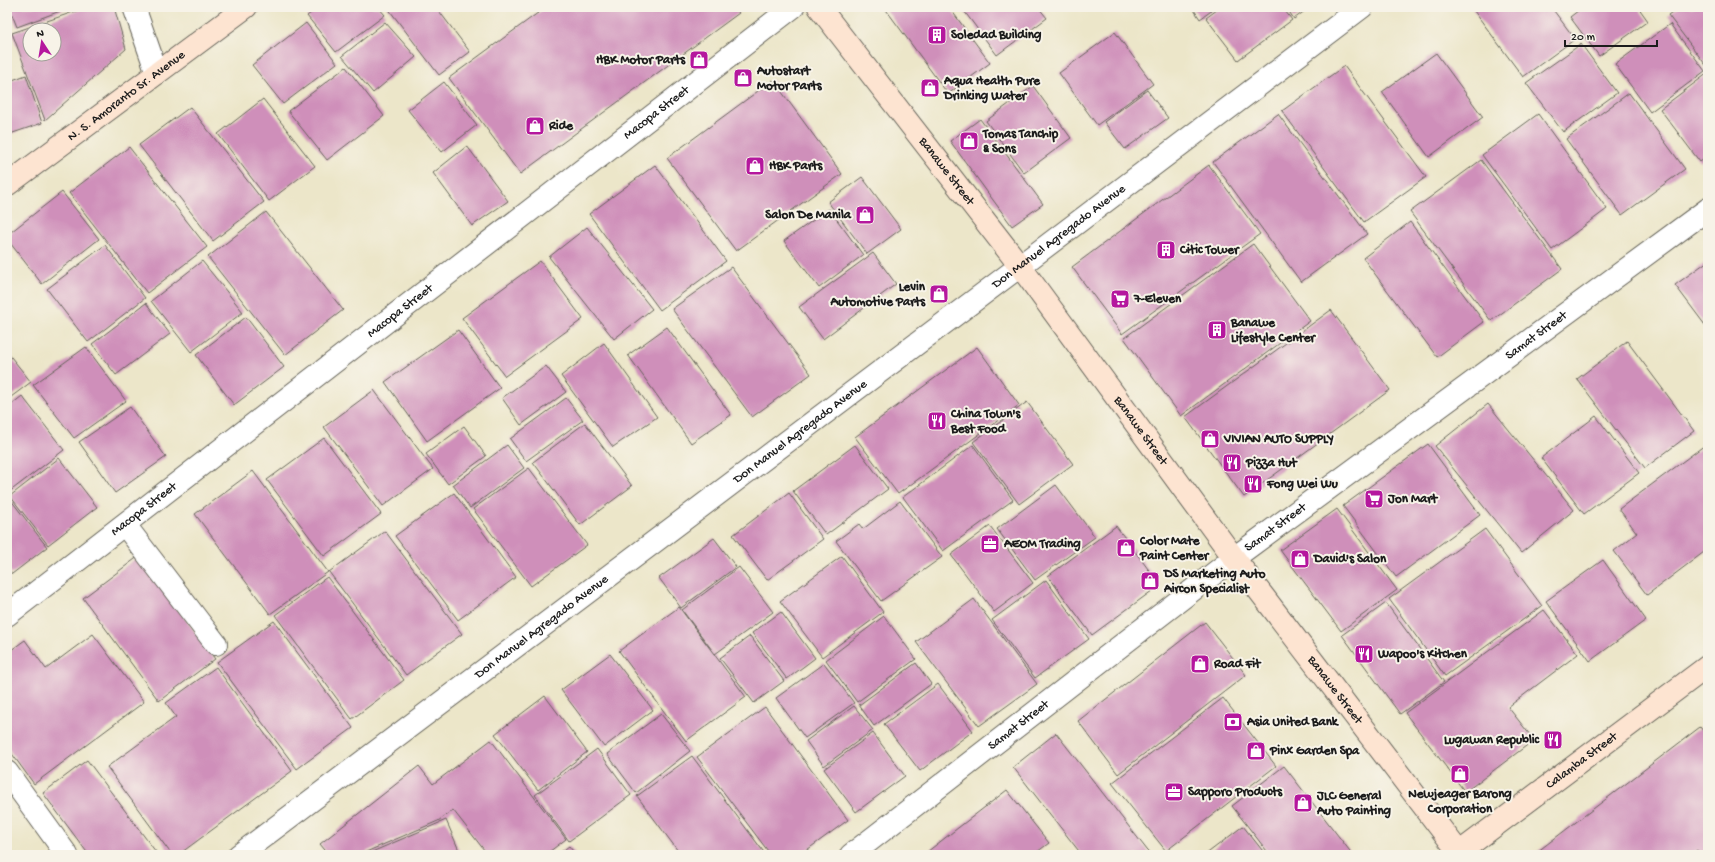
<svg xmlns="http://www.w3.org/2000/svg" width="1715" height="862" viewBox="0 0 1715 862" font-family="'Gochi Hand',sans-serif">
	<style>
		.building { fill: #cf8fba; fill-rule: evenodd }
		.lines { fill: none; stroke-linecap: round; stroke-linejoin: round }
		.street-casing { stroke: #656359; stroke-width: 24 }
		.secondary-casing { stroke: #656359; stroke-width: 24 }
		.street { stroke: #fff; stroke-width: 22 }
		.secondary { stroke: #fde4d1; stroke-width: 22 }
		.labels { text-anchor: middle; dominant-baseline: central; stroke-width: 4; stroke-linejoin: round; paint-order: stroke }
		.poi-label { font-size: 13px; font-weight: bold; fill: #1c1c1c; stroke: #f7f3e8; text-anchor: start }
		.street-label { font-size: 13px; fill: #1c1c1c; stroke: #f7f3e8 }
	</style>
	<rect width="100%" height="100%" fill="#f7f3e8"/>
	<filter id="ink" filterUnits="userSpaceOnUse"><feTurbulence type="fractalNoise" baseFrequency=".025" numOctaves="2"/><feDisplacementMap in="SourceGraphic" scale="8" xChannelSelector="R" yChannelSelector="G"/><feConvolveMatrix kernelMatrix="1 2 1 2 8 2 1 2 1" color-interpolation-filters="sRGB"/></filter>
	<filter id="wash" filterUnits="userSpaceOnUse"><feTurbulence type="fractalNoise" baseFrequency=".012" numOctaves="4" result="noise"/><feDisplacementMap in="SourceGraphic" scale="16" xChannelSelector="R" yChannelSelector="G"/><feGaussianBlur stdDeviation="0.9" result="paint"/><feColorMatrix in="noise" values="0 0 0 0 0 0 0 0 0 0 0 0 0 0 0 0 0 1.4 0 .05"/><feComposite in="paint" operator="in"/></filter>
	<g filter="url(#wash)">
		<rect width="100%" height="100%" fill="#ece6c9"/>
		<g id="blocks">
			<path class="building" d="M 9,7 L 71,7 L 17,27 Z
				M 88,7 L 114,7 L 126,49 L 45,120 L 12,33 ZM 30,30 L 54,30 L 54,54 L 30,54 Z
				M 319,7 L 378,7 L 385,15 L 336,52 L 307,16 Z
				M 387,7 L 436,7 L 470,52 L 439,75 Z
				M 546,7 L 734,7 L 739,13 L 520,174 L 449,78 Z
				M 884,7 L 949,7 L 990,63 L 948,94 Z
				M 961,7 L 1038,7 L 1047,18 L 997,55 Z
				M 1192,7 L 1217,7 L 1200,19 Z
				M 1221,7 L 1282,7 L 1292,20 L 1238,60 L 1206,18 Z
				M 1286,7 L 1310,7 L 1294,19 Z
				M 1471,7 L 1551,7 L 1575,39 L 1523,77 Z
				M 1583,7 L 1638,7 L 1648,21 L 1599,56 L 1570,17 Z
				M 1679,7 L 1708,7 L 1708,68 L 1668,15 Z
				M 385,22 L 416,57 L 373,93 L 342,56 Z
				M 306,23 L 337,63 L 283,104 L 252,65 Z
				M 1670,24 L 1705,71 L 1650,112 L 1615,64 Z
				M 1115,32 L 1153,84 L 1097,125 L 1059,73 Z
				M 1581,44 L 1617,93 L 1563,132 L 1526,83 Z
				M 1436,53 L 1483,117 L 1429,157 L 1382,92 Z
				M 1344,66 L 1426,177 L 1364,222 L 1282,111 Z
				M 346,67 L 384,116 L 327,160 L 288,111 Z
				M 1708,73 L 1708,156 L 1700,162 L 1660,109 Z
				M 26,75 L 42,123 L 7,135 L 7,82 Z
				M 773,80 L 842,174 L 736,251 L 667,158 Z
				M 444,82 L 477,125 L 442,152 L 408,110 Z
				M 1033,86 L 1071,138 L 1024,173 L 986,121 Z
				M 1147,90 L 1168,118 L 1125,149 L 1104,122 Z
				M 1629,93 L 1685,169 L 1622,215 L 1566,139 Z
				M 263,99 L 315,166 L 269,201 L 218,134 Z
				M 190,107 L 264,202 L 213,241 L 139,145 Z
				M 1278,114 L 1367,234 L 1301,282 L 1213,162 Z
				M 1538,114 L 1607,209 L 1552,250 L 1482,155 Z
				M 980,119 L 1043,204 L 1012,226 L 950,141 Z
				M 467,146 L 508,201 L 472,226 L 433,173 Z
				M 129,147 L 207,247 L 147,293 L 69,193 Z
				M 1481,160 L 1562,269 L 1491,321 L 1410,212 Z
				M 655,165 L 726,261 L 660,310 L 589,214 Z
				M 1209,165 L 1260,234 L 1122,334 L 1072,267 Z
				M 862,177 L 901,229 L 867,254 L 828,202 Z
				M 62,192 L 99,239 L 42,284 L 7,239 L 7,235 Z
				M 829,209 L 863,255 L 819,288 L 784,241 Z
				M 266,212 L 343,310 L 285,355 L 208,257 Z
				M 1410,222 L 1484,322 L 1437,357 L 1363,258 Z
				M 587,227 L 652,309 L 614,339 L 549,257 Z
				M 1253,244 L 1310,321 L 1181,416 L 1124,338 Z
				M 105,245 L 145,298 L 88,342 L 47,289 Z
				M 873,253 L 896,284 L 823,339 L 799,307 Z
				M 202,261 L 243,312 L 191,352 L 151,301 Z
				M 540,261 L 583,319 L 505,376 L 462,318 Z
				M 1708,261 L 1708,329 L 1675,285 Z
				M 731,267 L 811,374 L 752,417 L 672,309 Z
				M 146,303 L 170,334 L 116,375 L 92,344 Z
				M 1331,310 L 1390,390 L 1244,497 L 1185,417 Z
				M 246,317 L 284,367 L 234,405 L 196,355 Z
				M 667,327 L 731,415 L 691,443 L 628,355 Z
				M 458,330 L 500,388 L 427,441 L 385,382 Z
				M 1627,341 L 1694,431 L 1645,468 L 1577,379 Z
				M 604,343 L 657,417 L 613,447 L 561,376 Z
				M 86,347 L 126,401 L 74,438 L 33,385 Z
				M 977,347 L 1019,405 L 898,494 L 855,437 Z
				M 7,352 L 31,382 L 7,400 Z
				M 546,366 L 566,392 L 521,425 L 502,398 Z
				M 374,390 L 433,469 L 383,506 L 324,427 Z
				M 22,396 L 64,450 L 9,492 L 7,490 L 7,408 Z
				M 566,398 L 583,420 L 526,461 L 510,439 Z
				M 1027,402 L 1073,464 L 1019,504 L 973,442 Z
				M 1488,404 L 1574,510 L 1521,553 L 1435,446 Z
				M 130,407 L 166,457 L 115,493 L 79,442 Z
				M 1596,416 L 1639,473 L 1584,514 L 1541,458 Z
				M 585,423 L 632,486 L 580,525 L 533,462 Z
				M 464,426 L 486,456 L 448,484 L 426,454 Z
				M 324,438 L 381,514 L 324,556 L 267,480 Z
				M 1428,444 L 1480,515 L 1396,577 L 1343,506 Z
				M 507,445 L 524,468 L 470,508 L 453,485 Z
				M 855,445 L 888,489 L 826,535 L 793,491 Z
				M 973,445 L 1013,500 L 943,551 L 903,497 Z
				M 1705,445 L 1708,449 L 1708,549 L 1647,595 L 1614,551 L 1637,533 L 1619,509 Z
				M 59,458 L 97,507 L 48,545 L 10,496 Z
				M 529,468 L 587,545 L 531,586 L 473,509 Z
				M 253,471 L 328,572 L 270,614 L 195,514 Z
				M 1056,485 L 1095,537 L 1035,580 L 997,529 Z
				M 454,493 L 516,577 L 458,620 L 395,536 Z
				M 789,493 L 823,539 L 767,580 L 733,535 Z
				M 7,495 L 47,547 L 12,574 L 7,567 Z
				M 900,501 L 942,557 L 881,601 L 836,541 L 859,524 L 863,529 Z
				M 1337,509 L 1397,590 L 1341,631 L 1280,550 Z
				M 990,526 L 1033,583 L 994,612 L 951,555 Z
				M 1116,526 L 1160,585 L 1092,635 L 1048,576 Z
				M 1485,529 L 1542,606 L 1445,676 L 1389,599 Z
				M 385,531 L 462,634 L 406,675 L 329,572 Z
				M 714,538 L 736,567 L 681,608 L 659,578 Z
				M 139,556 L 215,659 L 159,701 L 83,598 Z
				M 842,556 L 883,612 L 822,657 L 780,601 Z
				M 1603,560 L 1646,620 L 1590,661 L 1546,601 Z
				M 739,567 L 773,612 L 715,654 L 682,610 Z
				M 327,577 L 404,680 L 352,719 L 275,615 Z
				M 1046,580 L 1089,639 L 1035,678 L 992,620 Z
				M 974,599 L 1037,684 L 979,726 L 916,642 Z
				M 1386,603 L 1444,682 L 1400,714 L 1342,635 Z
				M 679,607 L 746,697 L 686,741 L 619,651 Z
				M 1544,610 L 1578,654 L 1508,707 L 1534,740 L 1465,792 L 1405,713 Z
				M 781,612 L 815,658 L 787,679 L 752,633 Z
				M 884,616 L 916,659 L 857,702 L 826,660 Z
				M 274,621 L 353,728 L 297,769 L 217,662 Z
				M 1205,622 L 1246,675 L 1118,774 L 1078,721 Z
				M 93,634 L 144,702 L 34,784 L 7,747 L 7,653 L 25,640 L 46,669 Z
				M 750,636 L 784,681 L 754,703 L 720,658 Z
				M 610,654 L 653,710 L 604,747 L 561,690 Z
				M 824,663 L 854,703 L 805,738 L 776,698 Z
				M 916,663 L 931,684 L 874,726 L 859,705 Z
				M 216,667 L 292,771 L 178,855 L 172,855 L 107,767 L 176,717 L 166,703 Z
				M 938,684 L 973,731 L 920,771 L 884,724 Z
				M 545,696 L 587,752 L 538,790 L 495,734 Z
				M 1223,698 L 1276,766 L 1166,851 L 1112,783 Z
				M 854,706 L 873,730 L 824,766 L 806,741 Z
				M 765,707 L 848,820 L 800,855 L 771,855 L 697,757 Z
				M 661,714 L 690,751 L 636,793 L 607,754 Z
				M 1700,727 L 1708,737 L 1708,855 L 1701,855 L 1697,850 L 1691,855 L 1533,855 Z
				M 873,733 L 905,776 L 856,812 L 824,769 Z
				M 1056,733 L 1151,855 L 1082,855 L 1013,767 Z
				M 491,740 L 566,839 L 545,855 L 488,855 L 453,810 L 438,821 L 359,855 L 329,855 L 320,844 L 419,766 L 433,784 Z
				M 597,749 L 631,795 L 569,841 L 535,795 Z
				M 692,756 L 766,855 L 681,855 L 637,796 Z
				M 87,760 L 156,852 L 153,855 L 89,855 L 43,793 Z
				M 1284,766 L 1353,855 L 1270,855 L 1232,806 Z
				M 1007,790 L 1049,843 L 1033,855 L 923,855 Z
				M 446,820 L 461,855 L 365,855 Z
				M 1243,826 L 1266,855 L 1205,855 Z
				M 569,846 L 576,855 L 557,855 Z"/>
		</g>
	</g>
	<g filter="url(#ink)">
		<use href="#blocks" fill-opacity="0" stroke="#656359" stroke-width="1"/>
		<g class="lines">
			<g class="street-casing">
				<g id="street">
					<path d="M 134,7 L 157,73"/>
					<path d="M 125,525 L 216,644"/>
					<path id="s1" d="M 7,615 L 793,7"/>
					<path d="M 7,772 L 67,855"/>
					<path id="s2" d="M 239,855 L 1020,266 L 1362,7"/>
					<path id="s3" d="M 851,855 L 1234,558 L 1708,209"/>
				</g>
			</g>
			<g class="secondary-casing">
				<g id="secondary">
					<path id="s4" d="M 819,7 L 1020,266 L 1234,558 L 1461,855"/>
					<path id="s5" d="M 7,185 L 246,7"/>
					<path id="s6" d="M 1456,855 L 1708,666"/>
				</g>
			</g>
			<use href="#street" class="street"/>
			<use href="#secondary" class="secondary"/>
		</g>
	</g>
	<defs>
		<g id="building-square" transform="scale(1)"><rect x="-9" y="-9" width="18" height="18" rx="4" fill="#b5179e" stroke="#f7f3e8"/><path d="M-4-6H4V6H1V3H-1V6H-4ZM-2.5-4.3h1.7v1.8h-1.7ZM.8-4.3h1.7v1.8H.8ZM-2.5-1h1.7V.8h-1.7ZM.8-1h1.7V.8H.8Z" fill="#fff"/></g>
		<g id="shop-square" transform="scale(1)"><rect x="-9" y="-9" width="18" height="18" rx="4" fill="#b5179e" stroke="#f7f3e8"/><path d="M-5-2.5h2.3a2.7 3.5 0 0 1 5.4 0H5L5.5 6h-11ZM-1.5-2.5h3a1.5 2.3 0 0 0-3 0Z" fill="#fff"/></g>
		<g id="supermarket-square" transform="scale(1)"><rect x="-9" y="-9" width="18" height="18" rx="4" fill="#b5179e" stroke="#f7f3e8"/><path d="M-6-5.5h2.5l.6 2H6L4.5 2H-2.5L-4.4-4H-6ZM-1.5 3.2a1.3 1.3 0 1 0 .1 0ZM3 3.2a1.3 1.3 0 1 0 .1 0Z" fill="#fff"/></g>
		<g id="restaurant-square" transform="scale(1)"><rect x="-9" y="-9" width="18" height="18" rx="4" fill="#b5179e" stroke="#f7f3e8"/><path d="M-5-6h1v4h1v-4h1v4h1v-4h1v5L-1.5 .5V6h-2V.5L-5-1ZM5-6V6H3V1.5H1.5Q1.5-4 5-6Z" fill="#fff"/></g>
		<g id="office-square" transform="scale(1)"><rect x="-9" y="-9" width="18" height="18" rx="4" fill="#b5179e" stroke="#f7f3e8"/><path d="M-6-3h4V-5.5h4V-3h4V5H-6ZM-1-4.5V-3h2v-1.5ZM-6 0V1H6V0Z" fill="#fff"/></g>
		<g id="bank-square" transform="scale(1)"><rect x="-9" y="-9" width="18" height="18" rx="4" fill="#b5179e" stroke="#f7f3e8"/><path d="M-6-4H6V4H-6ZM0-2.3a2.3 2.3 0 1 0 0 4.6a2.3 2.3 0 1 0 0-4.6Z" fill="#fff"/></g>
	</defs>
	<g fill-rule="evenodd">
		<use href="#building-square" x="937" y="35"/>
		<use href="#shop-square" x="699" y="60"/>
		<use href="#shop-square" x="743" y="78"/>
		<use href="#shop-square" x="930" y="88"/>
		<use href="#shop-square" x="535" y="126"/>
		<use href="#shop-square" x="969" y="141"/>
		<use href="#shop-square" x="755" y="166"/>
		<use href="#shop-square" x="865" y="215"/>
		<use href="#building-square" x="1166" y="250"/>
		<use href="#shop-square" x="939" y="294"/>
		<use href="#supermarket-square" x="1120" y="299"/>
		<use href="#building-square" x="1217" y="330"/>
		<use href="#restaurant-square" x="937" y="421"/>
		<use href="#shop-square" x="1210" y="439"/>
		<use href="#restaurant-square" x="1232" y="463"/>
		<use href="#restaurant-square" x="1253" y="484"/>
		<use href="#supermarket-square" x="1374" y="499"/>
		<use href="#office-square" x="990" y="544"/>
		<use href="#shop-square" x="1126" y="548"/>
		<use href="#shop-square" x="1300" y="559"/>
		<use href="#shop-square" x="1150" y="581"/>
		<use href="#restaurant-square" x="1364" y="654"/>
		<use href="#shop-square" x="1200" y="664"/>
		<use href="#bank-square" x="1233" y="722"/>
		<use href="#restaurant-square" x="1553" y="740"/>
		<use href="#shop-square" x="1256" y="751"/>
		<use href="#shop-square" x="1460" y="774"/>
		<use href="#office-square" x="1174" y="792"/>
		<use href="#shop-square" x="1303" y="803"/>
	</g>
	<g class="labels">
		<g class="poi-label">
			<text x="951" y="35">Soledad Building</text>
			<text x="685" y="60" text-anchor="end">HBK Motor Parts</text>
			<text x="757" y="71">Autostart<tspan x="757" dy="15">Motor Parts</tspan></text>
			<text x="944" y="81">Aqua Health Pure<tspan x="944" dy="15">Drinking Water</tspan></text>
			<text x="549" y="126">Ride</text>
			<text x="983" y="134">Tomas Tanchip<tspan x="983" dy="15">&amp; Sons</tspan></text>
			<text x="769" y="166">HBK Parts</text>
			<text x="851" y="215" text-anchor="end">Salon De Manila</text>
			<text x="1180" y="250">Citic Tower</text>
			<text x="925" y="287" text-anchor="end">Levin<tspan x="925" dy="15">Automotive Parts</tspan></text>
			<text x="1134" y="299">7-Eleven</text>
			<text x="1231" y="323">Banawe<tspan x="1231" dy="15">Lifestyle Center</tspan></text>
			<text x="951" y="414">China Town's<tspan x="951" dy="15">Best Food</tspan></text>
			<text x="1224" y="439">VIVIAN AUTO SUPPLY</text>
			<text x="1246" y="463">Pizza Hut</text>
			<text x="1267" y="484">Fong Wei Wu</text>
			<text x="1388" y="499">Jon Mart</text>
			<text x="1140" y="541">Color Mate<tspan x="1140" dy="15">Paint Center</tspan></text>
			<text x="1004" y="544">AEOM Trading</text>
			<text x="1314" y="559">David's Salon</text>
			<text x="1164" y="574">DS Marketing Auto<tspan x="1164" dy="15">Aircon Specialist</tspan></text>
			<text x="1378" y="654">Wapoo's Kitchen</text>
			<text x="1214" y="664">Road Fit</text>
			<text x="1247" y="722">Asia United Bank</text>
			<text x="1539" y="740" text-anchor="end">Lugawan Republic</text>
			<text x="1270" y="751">Pinx Garden Spa</text>
			<text x="1188" y="792">Sapporo Products</text>
			<text x="1460" y="794" text-anchor="middle">Newjeager Barong<tspan x="1460" dy="15">Corporation</tspan></text>
			<text x="1317" y="796">JLC General<tspan x="1317" dy="15">Auto Painting</tspan></text>
		</g>
		<g class="street-label">
			<text stroke="none"><textPath href="#s5" startOffset="149">N. S. Amoranto Sr. Avenue</textPath></text>
			<text stroke="none"><textPath href="#s1" startOffset="821">Macopa Street</textPath></text>
			<text stroke="none"><textPath href="#s4" startOffset="208">Banawe Street</textPath></text>
			<text stroke="none"><textPath href="#s2" startOffset="1027">Don Manuel Agregado Avenue</textPath></text>
			<text stroke="none"><textPath href="#s1" startOffset="497">Macopa Street</textPath></text>
			<text stroke="none"><textPath href="#s3" startOffset="860">Samat Street</textPath></text>
			<text stroke="none"><textPath href="#s4" startOffset="532">Banawe Street</textPath></text>
			<text stroke="none"><textPath href="#s2" startOffset="703">Don Manuel Agregado Avenue</textPath></text>
			<text stroke="none"><textPath href="#s1" startOffset="173">Macopa Street</textPath></text>
			<text stroke="none"><textPath href="#s3" startOffset="536">Samat Street</textPath></text>
			<text stroke="none"><textPath href="#s2" startOffset="379">Don Manuel Agregado Avenue</textPath></text>
			<text stroke="none"><textPath href="#s4" startOffset="856">Banawe Street</textPath></text>
			<text stroke="none"><textPath href="#s3" startOffset="212">Samat Street</textPath></text>
			<text stroke="none"><textPath href="#s6" startOffset="157">Calamba Street</textPath></text>
		</g>
	</g>
	<rect width="1715" height="862" fill="none" stroke="#f7f3e8" stroke-width="24"/>
	<g transform="translate(42 42) rotate(348)"><circle r="19" fill="#f7f3e8" stroke="#9f9d96"/>
	<path d="M0-3L7 15L0 10L-7 15Z" fill="#b5179e"/>
	<text y="-6" font-size="11" font-weight="bold" text-anchor="middle" fill="#1c1c1c">N</text>
	</g>
	<path d="M1565 40v6h92v-6" fill="none" stroke="#1c1c1c" stroke-width="2"/>
	<text x="1571" y="40" font-size="12" fill="#1c1c1c" stroke="#f7f3e8" stroke-width="3" paint-order="stroke">20 m</text>
</svg>
